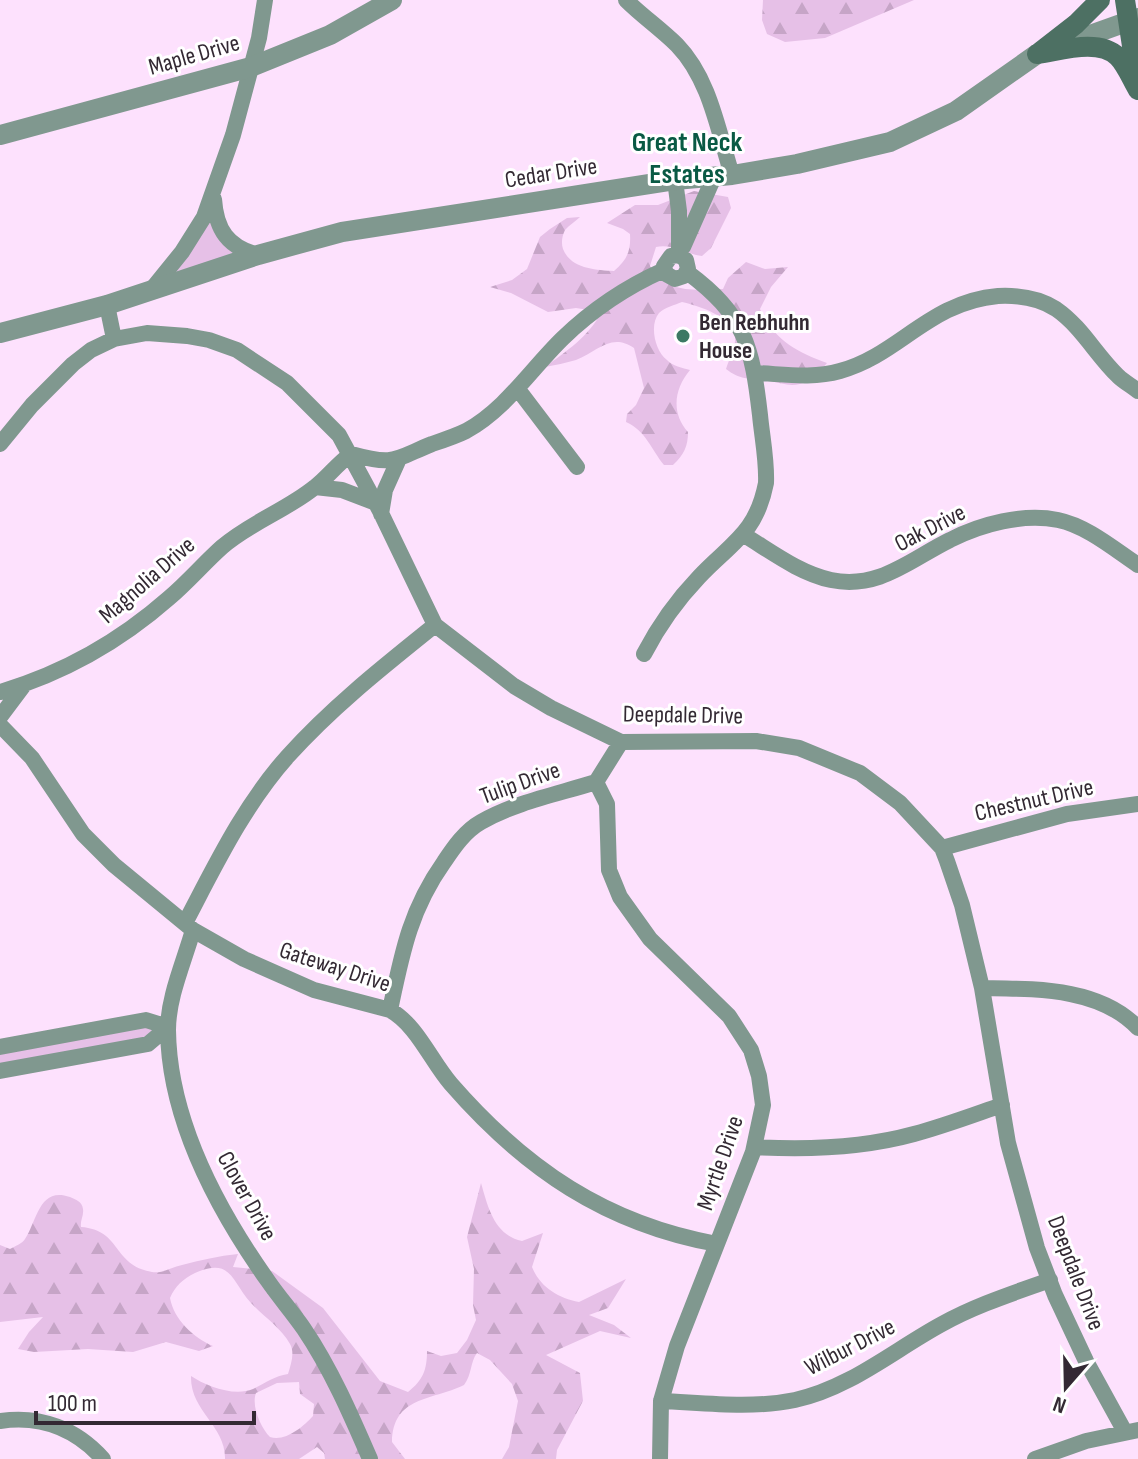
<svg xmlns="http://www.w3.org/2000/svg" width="1138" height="1459" viewBox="0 0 1138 1459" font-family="'Sofia Sans Condensed',sans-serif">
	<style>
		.green { fill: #e6c0e7 }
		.forest { fill: url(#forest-firs); fill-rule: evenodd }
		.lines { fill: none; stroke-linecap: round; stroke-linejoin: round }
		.minor { stroke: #80988f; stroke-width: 16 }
		.tertiary { stroke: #80988f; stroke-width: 20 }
		.secondary { stroke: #4d7063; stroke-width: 20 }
		.poi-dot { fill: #3c7964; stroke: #fff; stroke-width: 3 }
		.labels { text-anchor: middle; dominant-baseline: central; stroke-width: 6; stroke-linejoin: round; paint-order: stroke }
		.street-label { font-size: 24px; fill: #332933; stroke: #fff }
		.poi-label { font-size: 24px; font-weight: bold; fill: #332933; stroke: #fff; text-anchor: start }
		.quarter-label { font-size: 28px; font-weight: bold; fill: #095a44; stroke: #fff }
	</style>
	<defs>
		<pattern id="forest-firs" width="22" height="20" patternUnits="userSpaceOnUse" patternTransform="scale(2)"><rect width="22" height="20" fill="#e6c0e7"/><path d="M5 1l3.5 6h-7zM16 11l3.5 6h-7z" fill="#c6a5c7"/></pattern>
	</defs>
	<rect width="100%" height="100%" fill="#fde1fd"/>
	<path class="green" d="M 211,204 L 249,255 L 160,284 Z
		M 146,1020 L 168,1027 L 148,1044 L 0,1071 L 0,1046 Z"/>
	<path class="forest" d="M 763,0 L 914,0 L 825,38 L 785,42 L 767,34 L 762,20 Z
		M 694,191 L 728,197 L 731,208 L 711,248 L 702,256 C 686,254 671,243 656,247 L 650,266 C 667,294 694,290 723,289 L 728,278 L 746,262 L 765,269 L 788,267 L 771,287 L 760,309 C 774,340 797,352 827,363 C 822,369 816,378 808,381 C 794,388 784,384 770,381 C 752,378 741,381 726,369 C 729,359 736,347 735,337 C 732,316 699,306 682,302 C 675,305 665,307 659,313 C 649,325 655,351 667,360 C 672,366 683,368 690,370 C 674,389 671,413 688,432 C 688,446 684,455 673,465 L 664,465 C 651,449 646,431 626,422 L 627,414 L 636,405 L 644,388 L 634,348 C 611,332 597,352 576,360 C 566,363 555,365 545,367 C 565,352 590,336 601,312 L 576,308 L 548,312 L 511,293 L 490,287 L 512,280 L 527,269 L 540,237 L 550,229 L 567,218 L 580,217 C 576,221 569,225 565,230 C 562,236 561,243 563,249 C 571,269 596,270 614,271 C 627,260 631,251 630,234 L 623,229 L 607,223 L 635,205 L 658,205 Z
		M 481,1183 C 488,1207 494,1235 522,1241 L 543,1233 L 532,1267 C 540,1287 558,1298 579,1302 L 626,1279 L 608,1308 L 589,1315 L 614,1325 L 631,1338 L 600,1331 L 546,1355 L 580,1373 L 583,1401 L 557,1450 L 556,1459 L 502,1459 L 509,1447 L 518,1401 L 512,1384 L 490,1360 L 477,1353 C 470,1362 472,1375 464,1385 C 431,1401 393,1396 392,1442 L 405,1459 L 325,1459 L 324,1453 L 317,1447 L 299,1459 L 225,1459 C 226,1426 190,1411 191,1376 C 206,1386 234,1397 253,1389 C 266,1383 274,1376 288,1374 C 291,1364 295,1353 290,1344 C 281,1328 264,1317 251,1303 C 231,1281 232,1257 195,1273 C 183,1279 175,1286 170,1298 C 174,1320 194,1338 213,1346 L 199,1351 L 166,1342 L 133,1352 L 88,1349 L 34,1352 L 18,1349 L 29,1332 L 43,1317 L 0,1322 L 0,1245 L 10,1249 C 15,1246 22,1244 25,1239 C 37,1221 39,1186 70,1197 C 76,1200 82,1201 83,1209 C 84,1216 80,1220 81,1227 C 122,1230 112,1265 152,1272 C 162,1274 172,1267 182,1265 C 200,1260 219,1256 238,1254 L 233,1267 L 272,1271 L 323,1308 L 380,1381 L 408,1392 C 423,1380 427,1370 427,1351 L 441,1356 L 457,1353 L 467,1340 L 476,1320 L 473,1305 L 474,1269 L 467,1237 ZM 299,1382 L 300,1394 L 314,1404 L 313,1416 C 303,1427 285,1442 270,1437 C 261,1428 251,1406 256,1393 L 277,1383 Z"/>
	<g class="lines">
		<path class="minor" d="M 626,0 C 642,16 661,29 677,45 C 710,79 718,131 732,175
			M 675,180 L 679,211 L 679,255 L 686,260 L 688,269 L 684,276 L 675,279 L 666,274 L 664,266 L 671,256 L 679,255
			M 214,199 C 216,230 228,247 258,255
			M 683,247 L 714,177
			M 152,289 L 182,252 L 204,217 L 233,135 L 259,38 L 265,0
			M 107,305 L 114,339
			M 755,373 C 783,374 812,379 840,371 C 899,355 929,302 998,296 C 1019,295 1039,298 1056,309 C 1082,327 1096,355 1118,376 C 1124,382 1132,386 1138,391
			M 517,388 L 577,467
			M 0,444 L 32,405 L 73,364 L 91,350 L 114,339 L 147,333 L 187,336 L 209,340 L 237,350 L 287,383 L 339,435 L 380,511 L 435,625 L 514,686 L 551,708 L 621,742 L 756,741 L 799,748 L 860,773 L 900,803 L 942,848 L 947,861 L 962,905 L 982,988 L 1008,1143 L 1037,1248 L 1055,1295 L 1086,1361 L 1125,1432
			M 315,487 L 342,490 L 376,503
			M 381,514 L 385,490 L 398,461
			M 744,535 C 772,552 799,573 831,580 C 879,590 911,559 950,540 C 981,524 1023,513 1058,520 C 1087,526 1114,549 1138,565
			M 644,654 C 658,627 678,599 699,577 C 731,543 756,534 766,483 C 767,460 762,437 760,415 C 752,346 745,315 687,272
			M 0,692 C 64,673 119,642 169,598 C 188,582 204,563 222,547 C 251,522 287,510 315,487 C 328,477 337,464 351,454 C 395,466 393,460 432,444 C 444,440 456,436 466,431 C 506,409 531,369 563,338 C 593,309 626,287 664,270
			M 0,717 L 24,685
			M 0,725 L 32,758 L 83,834 L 114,865 L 193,930 L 244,959 L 314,990 L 390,1010 C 417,1025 431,1061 451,1084 C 525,1169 606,1224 717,1244
			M 596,782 L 607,804 L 609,870 L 620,897 L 650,939 L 729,1016 L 751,1050 L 759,1076 L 763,1105 L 753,1152 L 677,1346 L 661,1401 L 660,1459
			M 596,782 L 621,742
			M 942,848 L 1067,814 L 1138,804
			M 185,923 C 215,866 244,805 288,756 C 332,707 384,666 435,625
			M 193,930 C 184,962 168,997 168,1030 C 169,1120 217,1209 268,1281 C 279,1297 293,1313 304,1329 C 331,1369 351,1415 370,1459
			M 982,988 C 1035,989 1099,987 1138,1028
			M 390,1010 C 402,953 410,910 444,862 C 454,847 465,831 481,822 C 516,802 558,794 596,782
			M 0,1047 L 146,1020 L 168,1027 L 148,1044 L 0,1071
			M 754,1147 C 807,1150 863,1148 914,1134 C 944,1126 973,1115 1002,1105
			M 661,1401 C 705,1403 751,1409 795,1400 C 850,1388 894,1350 942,1324 C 976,1305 1014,1293 1050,1280
			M 0,1421 C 41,1415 76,1429 103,1459
			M 1035,1459 L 1086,1441 L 1138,1430"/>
		<path class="tertiary" d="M 0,135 L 251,67 L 330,35 L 392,0
			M 0,333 L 107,305 L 258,255 L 342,232 L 675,180 L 732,175 L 797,164 L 890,142 L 956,111 L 1037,54 L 1138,18"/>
		<path class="secondary" d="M 1125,0 L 1137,79
			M 1040,52 L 1076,24 L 1100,0
			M 1037,54 C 1060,51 1099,38 1118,57 C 1126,65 1132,80 1138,90"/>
	</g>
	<circle class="poi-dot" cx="683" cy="336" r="8"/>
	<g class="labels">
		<g class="street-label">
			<text transform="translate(194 55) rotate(-16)">Maple Drive</text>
			<text transform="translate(551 173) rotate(-9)">Cedar Drive</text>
			<text transform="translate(930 528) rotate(-27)">Oak Drive</text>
			<text transform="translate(147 580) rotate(-41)">Magnolia Drive</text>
			<text transform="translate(683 715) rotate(1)">Deepdale Drive</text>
			<text transform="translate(520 783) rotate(-20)">Tulip Drive</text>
			<text transform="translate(1034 800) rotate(-13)">Chestnut Drive</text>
			<text transform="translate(335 967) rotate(18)">Gateway Drive</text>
			<text transform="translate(720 1163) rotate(-71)">Myrtle Drive</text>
			<text transform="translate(247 1196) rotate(61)">Clover Drive</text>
			<text transform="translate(1076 1273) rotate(69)">Deepdale Drive</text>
			<text transform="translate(850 1347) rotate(-27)">Wilbur Drive</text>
		</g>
		<g class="poi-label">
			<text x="699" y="322">Ben Rebhuhn<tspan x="699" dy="28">House</tspan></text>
		</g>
		<g class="quarter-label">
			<text x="687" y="142">Great Neck<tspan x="687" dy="32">Estates</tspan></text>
		</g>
	</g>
	<g transform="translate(1066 1387) rotate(200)" stroke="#ffffff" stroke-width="6" paint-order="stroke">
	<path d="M0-6L14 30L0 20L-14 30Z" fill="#332933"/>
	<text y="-12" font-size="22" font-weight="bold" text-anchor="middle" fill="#332933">N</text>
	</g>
	<path d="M36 1411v12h218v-12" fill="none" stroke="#332933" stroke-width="4"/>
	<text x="48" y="1411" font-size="24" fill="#332933" stroke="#ffffff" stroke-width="6" paint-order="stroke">100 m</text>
</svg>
